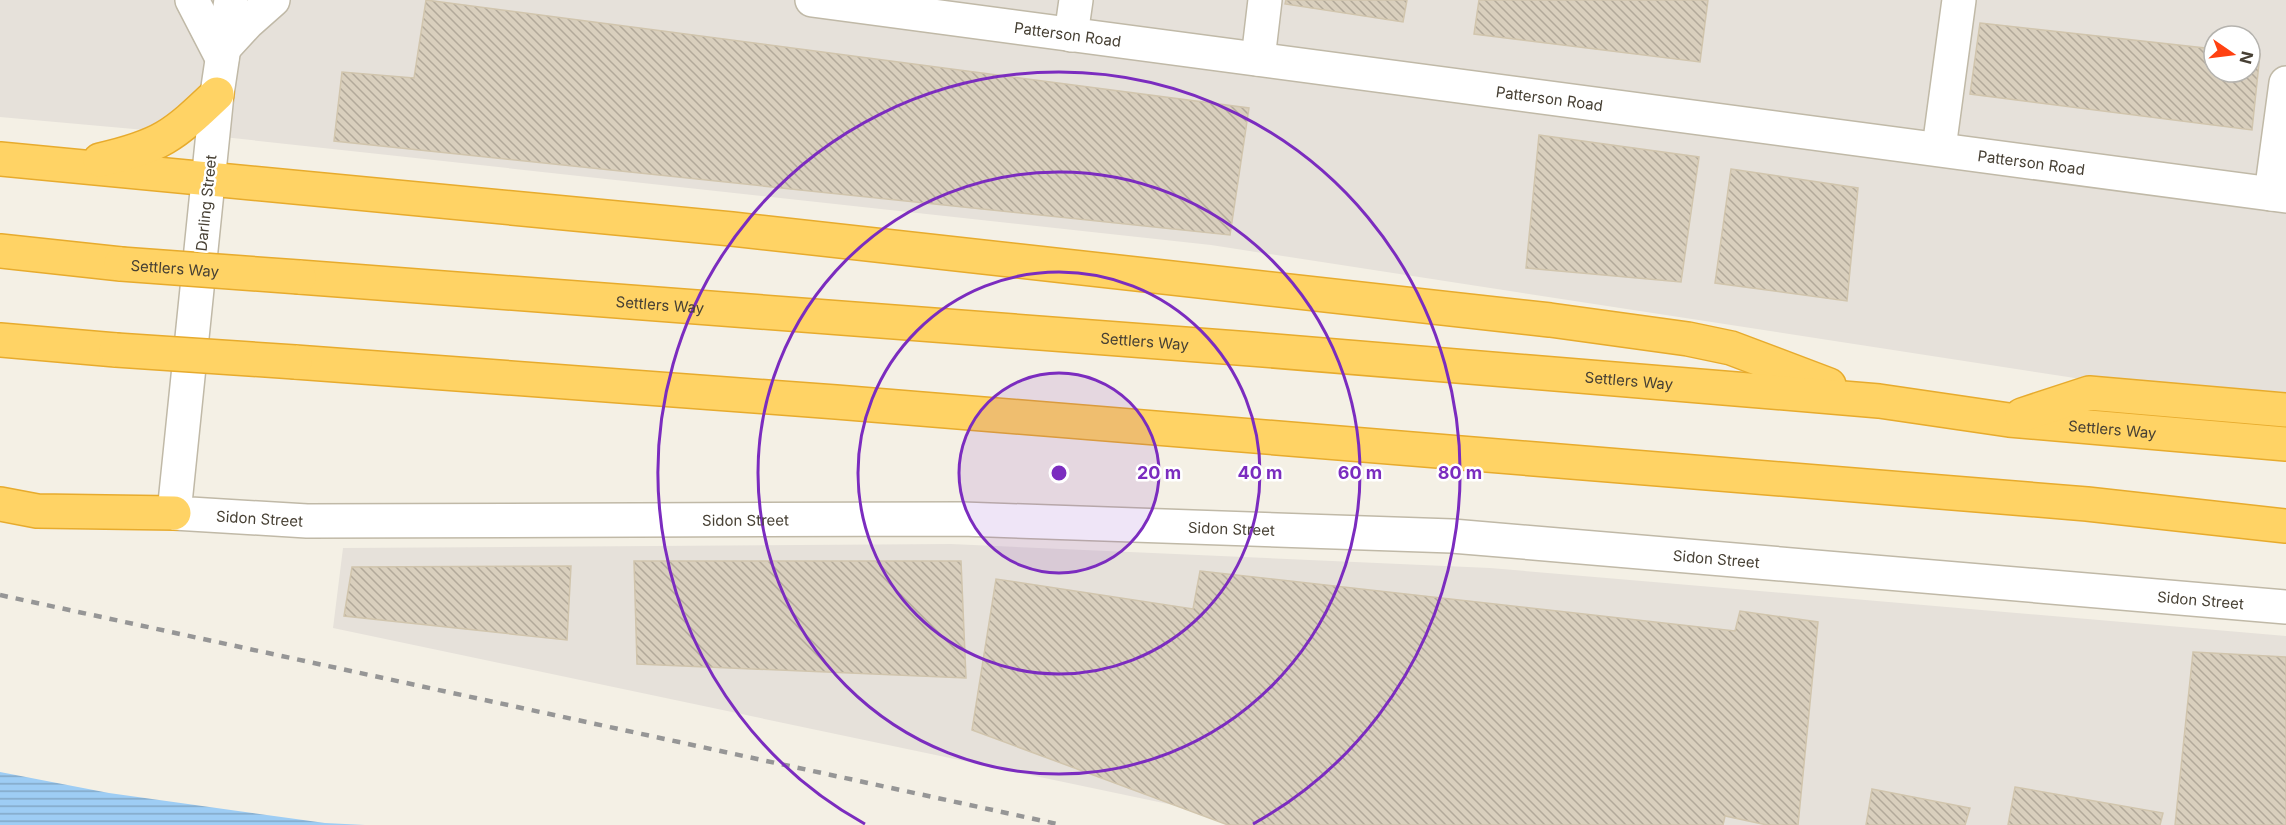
<svg xmlns="http://www.w3.org/2000/svg" width="2286" height="825" viewBox="0 0 2286 825" font-family="Inter,sans-serif">
	<style>
		.industrial { fill: #e6e1da; fill-rule: evenodd }
		.water { fill: url(#water-rules) }
		.building { fill: url(#building-back-hatch); stroke: #d1c5ad; stroke-width: 1.5 }
		.lines { fill: none; stroke-linecap: round; stroke-linejoin: round }
		.minor-casing { stroke: #c0b9a7; stroke-width: 36 }
		.highway-casing { stroke: #e7ab2d; stroke-width: 36 }
		.minor { stroke: #fff; stroke-width: 33 }
		.highway { stroke: #ffd365; stroke-width: 33 }
		.rail { stroke: #969696; stroke-width: 4.5; stroke-dasharray: 8 8; stroke-linecap: butt }
		.highway-bridge-casing { stroke: #e7ab2d; stroke-width: 36; stroke-linecap: butt }
		.highway-bridge { stroke: #ffd365; stroke-width: 33 }
		.ring { fill: none; stroke: #7b2cbf; stroke-width: 3 }
		.labels { text-anchor: middle; dominant-baseline: central; stroke-width: 5; stroke-linejoin: round; paint-order: stroke }
		.street-label { font-size: 15px; fill: #474034; stroke: #fff }
		.centre { fill: #7b2cbf; stroke: #fff; stroke-width: 3 }
		.ring-label { font-size: 18px; text-anchor: middle; font-weight: bold; fill: #7b2cbf; stroke: #fff; stroke-width: 5; stroke-linejoin: round; paint-order: stroke }
	</style>
	<defs>
		<pattern id="water-rules" width="6" height="5" patternUnits="userSpaceOnUse" patternTransform="scale(1.5)"><rect width="6" height="5" fill="#9ecdf4"/><path d="M0 2.5h6" fill="none" stroke="#83a8c6"/></pattern>
		<pattern id="building-back-hatch" width="6" height="6" patternUnits="userSpaceOnUse" patternTransform="scale(1.5)"><rect width="6" height="6" fill="#d9cfbd"/><path d="M-1 5l2 2M0 0l6 6M5-1l2 2" fill="none" stroke="#b2a99a"/></pattern>
	</defs>
	<rect width="100%" height="100%" fill="#f4f0e5"/>
	<path class="industrial" d="M 0,0 L 2286,0 L 2286,392 L 2101,382 L 1211,245 L 223,137 L 0,117 ZM 2214,36 L 2250,36 L 2250,72 L 2214,72 Z
		M 951,544 L 1490,568 L 2286,636 L 2286,825 L 1268,825 L 333,628 L 343,548 Z"/>
	<path class="water" d="M 0,772 L 109,793 L 325,823 L 365,825 L 0,825 Z"/>
	<path class="building" d="M 426,0 L 1249,108 L 1230,235 L 334,141 L 342,72 L 414,78 Z
		M 1286,0 L 1407,0 L 1403,22 L 1285,4 Z
		M 1479,0 L 1708,0 L 1700,62 L 1474,34 Z
		M 1980,23 L 2214,49 L 2214,72 L 2250,72 L 2250,53 L 2260,54 L 2252,130 L 1970,94 Z
		M 1539,135 L 1699,157 L 1681,282 L 1526,268 Z
		M 1731,169 L 1858,188 L 1847,301 L 1715,283 Z
		M 634,561 L 961,561 L 966,678 L 637,664 Z
		M 571,566 L 567,640 L 344,616 L 352,567 Z
		M 1200,571 L 1735,631 L 1740,611 L 1818,622 L 1798,825 L 1767,825 L 1725,816 L 1723,825 L 1228,825 L 972,730 L 996,579 L 1193,609 Z
		M 2193,652 L 2286,657 L 2286,825 L 2175,825 Z
		M 2015,787 L 2163,813 L 2160,825 L 2008,825 Z
		M 1872,789 L 1970,808 L 1965,825 L 1866,825 Z"/>
	<g class="lines">
		<g class="minor-casing">
			<g id="minor">
				<path d="M 192,0 L 222,58"/>
				<path id="s1" d="M 231,0 L 217,94 L 174,513 L 307,521 L 962,519 L 1452,536 L 2286,607"/>
				<path id="s2" d="M 812,0 L 2286,196"/>
				<path d="M 1071,35 L 1076,0"/>
				<path d="M 223,49 L 247,23 L 273,0"/>
				<path d="M 1258,59 L 1265,0"/>
				<path d="M 1939,148 L 1959,0"/>
				<path d="M 2271,194 L 2286,83"/>
			</g>
		</g>
		<g class="highway-casing">
			<g id="highway">
				<path d="M 0,159 L 732,229 L 1550,320 L 1688,339 L 1731,348 L 1829,385"/>
				<path d="M 100,160 C 161,146 173,136 217,94"/>
				<path d="M 0,251 L 121,264"/>
				<path id="s3" d="M 299,277 L 1251,349 L 1748,390 L 1879,401 L 2009,420 L 2286,444"/>
				<path d="M 0,340 L 116,350"/>
				<path d="M 295,362 L 836,402 L 2087,504 L 2286,526"/>
				<path d="M 2022,415 L 2089,393 L 2286,410"/>
				<path d="M 0,504 L 37,511 L 174,513"/>
			</g>
		</g>
		<use href="#minor" class="minor"/>
		<use href="#highway" class="highway"/>
		<path class="rail" d="M 0,595 L 1062,825"/>
		<g class="highway-bridge-casing">
			<g id="highway-bridge">
				<path id="s4" d="M 121,264 L 299,277"/>
				<path d="M 116,350 L 295,362"/>
			</g>
		</g>
		<use href="#highway-bridge" class="highway-bridge"/>
	</g>
	<circle cx="1059" cy="473" r="100" fill="#7b2cbf" fill-opacity=".12"/>
	<g class="ring">
		<circle cx="1059" cy="473" r="100"/>
		<circle cx="1059" cy="473" r="201"/>
		<circle cx="1059" cy="473" r="301"/>
		<path d="M865 824A401 401 0 1 1 1253 824"/>
	</g>
	<g class="labels">
		<g class="street-label">
			<text stroke="none"><textPath href="#s2" startOffset="258">Patterson Road</textPath></text>
			<text stroke="none"><textPath href="#s2" startOffset="744">Patterson Road</textPath></text>
			<text stroke="none"><textPath href="#s2" startOffset="1230">Patterson Road</textPath></text>
			<text transform="translate(206 203) rotate(-84)">Darling Street</text>
			<text stroke="none"><textPath href="#s4" startOffset="54">Settlers Way</textPath></text>
			<text stroke="none"><textPath href="#s3" startOffset="362">Settlers Way</textPath></text>
			<text stroke="none"><textPath href="#s3" startOffset="848">Settlers Way</textPath></text>
			<text stroke="none"><textPath href="#s3" startOffset="1334">Settlers Way</textPath></text>
			<text stroke="none"><textPath href="#s3" startOffset="1820">Settlers Way</textPath></text>
			<text stroke="none"><textPath href="#s1" startOffset="602">Sidon Street</textPath></text>
			<text stroke="none"><textPath href="#s1" startOffset="1088">Sidon Street</textPath></text>
			<text stroke="none"><textPath href="#s1" startOffset="1574">Sidon Street</textPath></text>
			<text stroke="none"><textPath href="#s1" startOffset="2060">Sidon Street</textPath></text>
			<text stroke="none"><textPath href="#s1" startOffset="2546">Sidon Street</textPath></text>
		</g>
	</g>
	<circle cx="1059" cy="473" r="9" class="centre"/>
	<g class="ring-label">
		<text x="1159" y="479">20 m</text>
		<text x="1260" y="479">40 m</text>
		<text x="1360" y="479">60 m</text>
		<text x="1460" y="479">80 m</text>
	</g>
	<g transform="translate(2232 54) rotate(104)"><circle r="28" fill="#ffffff" stroke="#b5b3ae" stroke-width="1.5"/>
	<path d="M0-4.5L10 22L0 15L-10 22Z" fill="#ff4111"/>
	<text y="-9" font-size="16" font-weight="bold" text-anchor="middle" fill="#474034">N</text>
	</g>
</svg>
